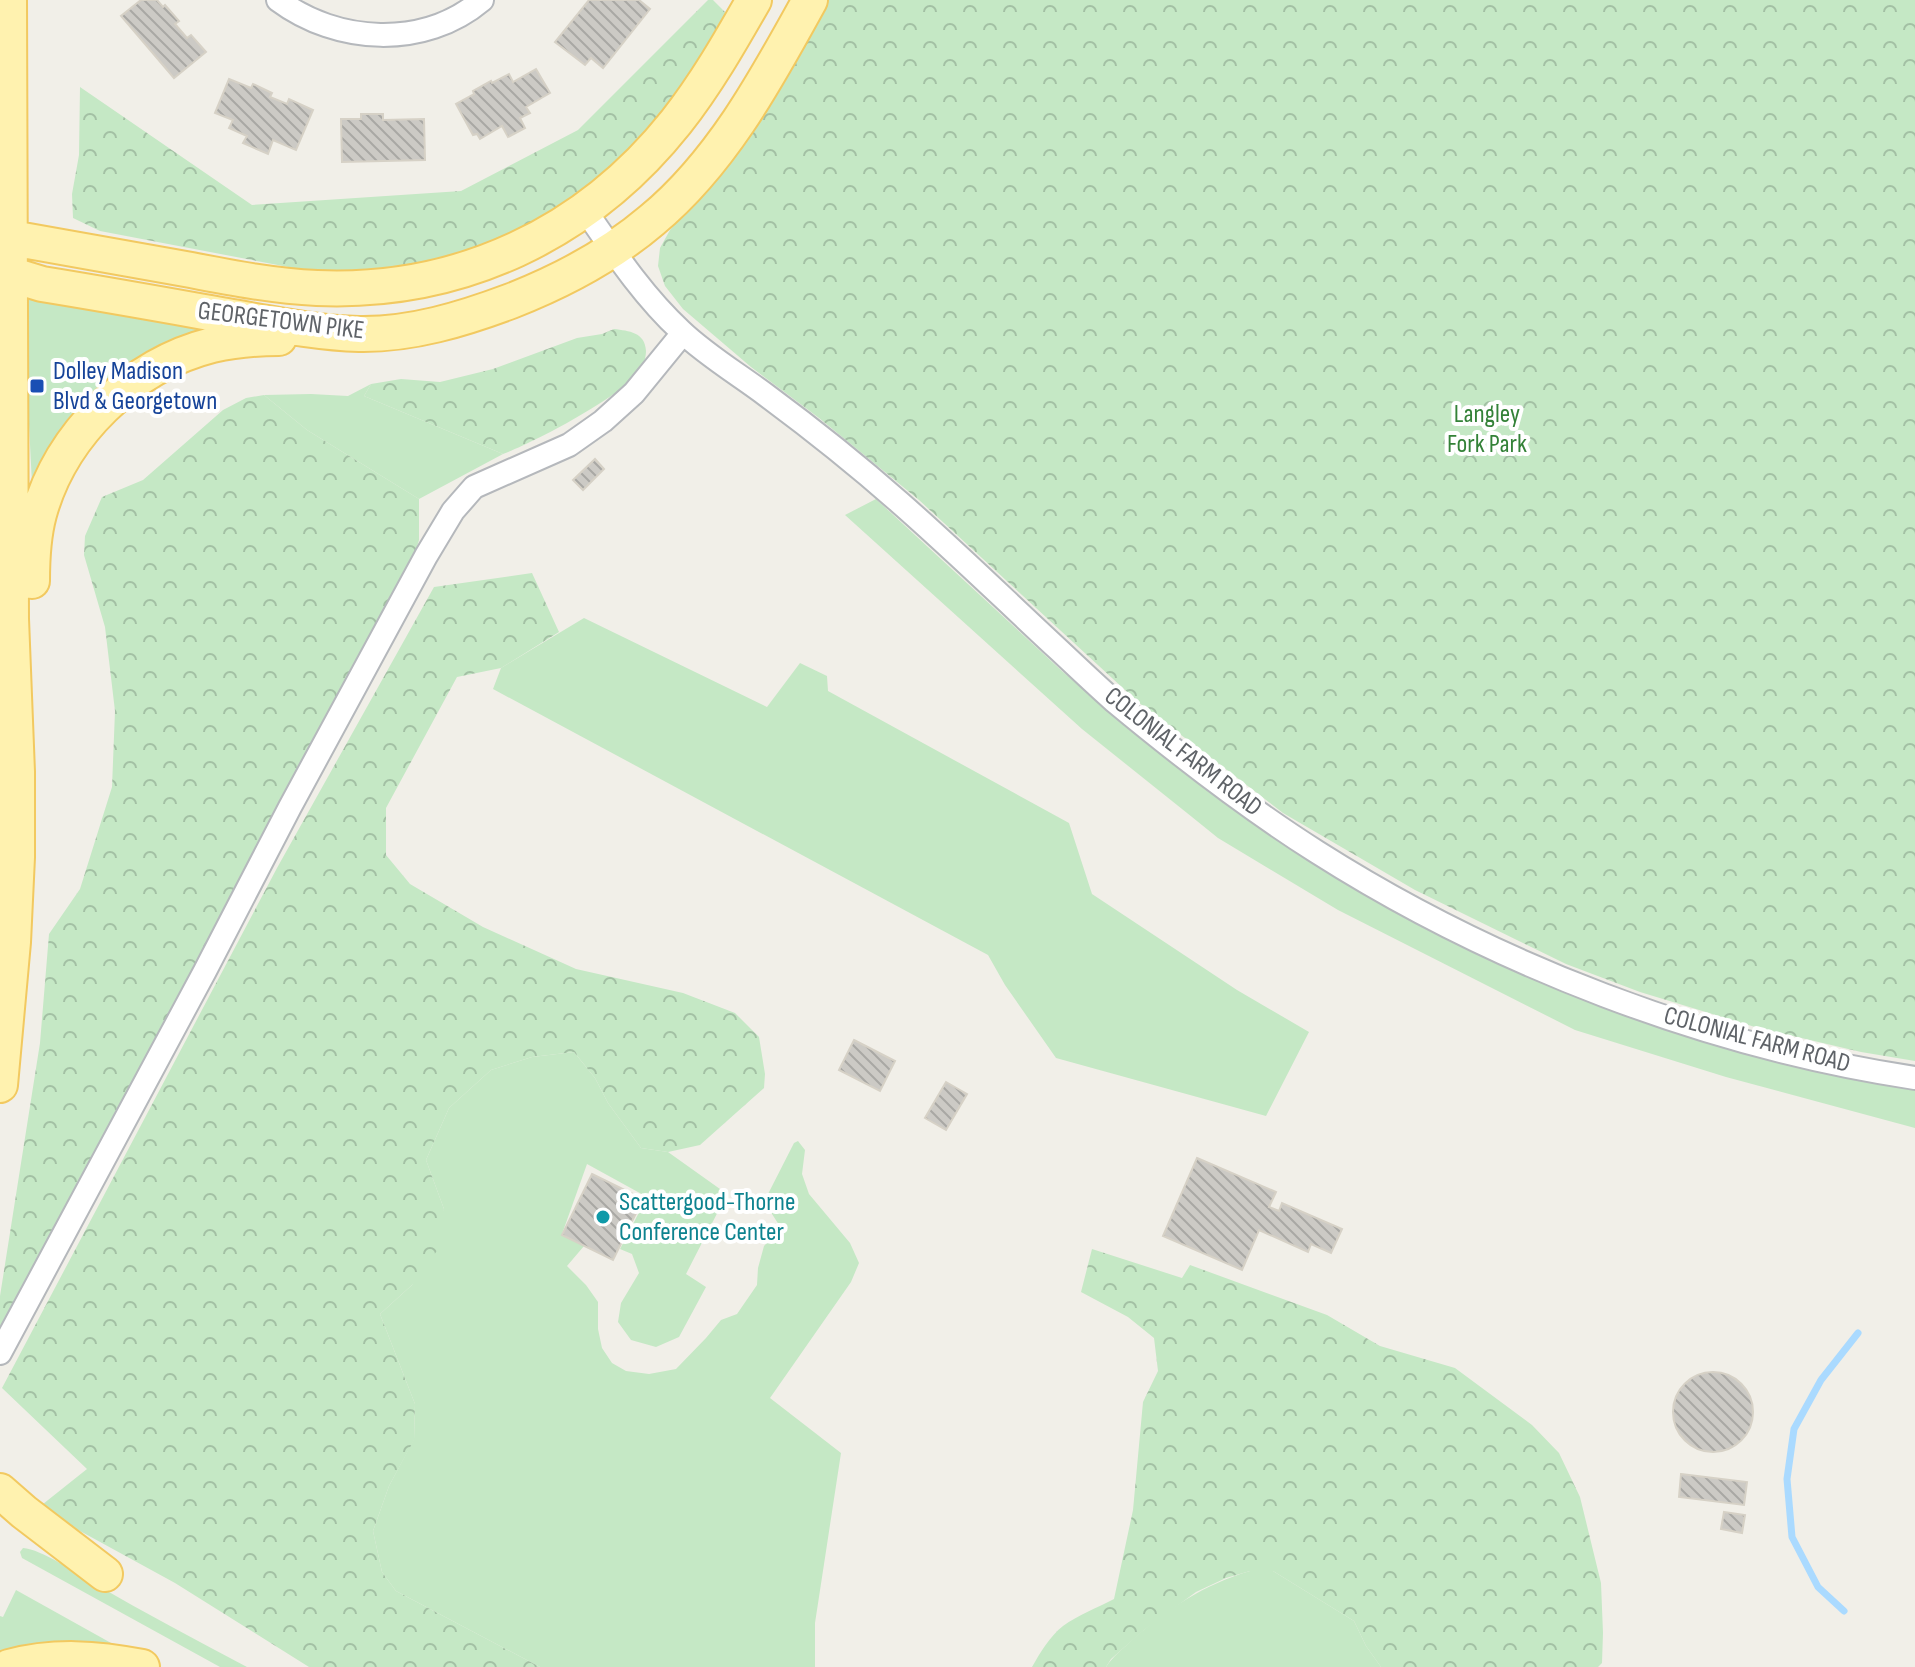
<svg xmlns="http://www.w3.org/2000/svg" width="1915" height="1667" viewBox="0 0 1915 1667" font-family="'Sofia Sans Condensed',sans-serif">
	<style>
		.green { fill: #c5e8c5 }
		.forest { fill: url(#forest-crowns) }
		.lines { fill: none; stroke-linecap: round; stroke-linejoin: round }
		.stream { stroke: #aadaff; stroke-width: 7 }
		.building { fill: url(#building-back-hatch); stroke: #d6d1c6; stroke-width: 2 }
		.minor-casing { stroke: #b5b8bc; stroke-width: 26 }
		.primary-casing { stroke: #f2c960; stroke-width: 38 }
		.minor { stroke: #fff; stroke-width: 22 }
		.primary { stroke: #fff2af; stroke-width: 34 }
		.transit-dot { fill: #1a4fb4; stroke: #fff; stroke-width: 3 }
		.culture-dot { fill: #0f9aa8; stroke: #fff; stroke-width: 3 }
		.labels { text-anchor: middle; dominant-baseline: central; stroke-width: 8; stroke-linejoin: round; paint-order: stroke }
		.street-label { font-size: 26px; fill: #5f6368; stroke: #fff }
		.transit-label { font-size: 26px; fill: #164399; stroke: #fff; text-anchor: start }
		.park-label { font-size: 26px; fill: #348238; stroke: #fff }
		.culture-label { font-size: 26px; fill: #0d838f; stroke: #fff; text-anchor: start }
	</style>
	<defs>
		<pattern id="forest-crowns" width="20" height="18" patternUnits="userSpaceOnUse" patternTransform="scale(2)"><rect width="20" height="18" fill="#c5e8c5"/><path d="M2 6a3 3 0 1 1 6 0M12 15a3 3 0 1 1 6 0" fill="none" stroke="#a3c0a4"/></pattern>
		<pattern id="building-back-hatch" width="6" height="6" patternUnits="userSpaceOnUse" patternTransform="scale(2)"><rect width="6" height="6" fill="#cccac5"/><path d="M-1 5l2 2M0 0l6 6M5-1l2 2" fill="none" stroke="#a9a8a4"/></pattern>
	</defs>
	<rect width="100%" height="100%" fill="#f1efe8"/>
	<path class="green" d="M 22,286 L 258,330 L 207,335 L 32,484 Z
		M 371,384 L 364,396 L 503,454 L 419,499 L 307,430 L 264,395 L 311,394 L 348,396 Z
		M 876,499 L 1063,672 L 1190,778 L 1315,863 L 1455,940 L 1915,1088 L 1915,1128 L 1726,1077 L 1575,1030 L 1338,910 L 1218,838 L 1192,817 L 1082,729 L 845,515 Z
		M 584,618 L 767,707 L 800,663 L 827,676 L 828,691 L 1069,823 L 1092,894 L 1237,990 L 1309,1032 L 1266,1116 L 1056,1058 L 1005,985 L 988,955 L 493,689 L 501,668 Z
		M 574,1052 L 595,1078 L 608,1103 L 641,1148 L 668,1152 L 727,1194 L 686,1274 L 706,1287 L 679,1337 L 656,1347 L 631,1340 L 618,1322 L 621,1303 L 639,1273 L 632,1254 L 620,1249 L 647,1197 L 587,1164 L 562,1234 L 584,1246 L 567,1266 L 586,1285 L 598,1302 L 598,1329 L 602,1348 L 612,1363 L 626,1371 L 649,1374 L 676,1369 L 706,1338 L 721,1320 L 737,1314 L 757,1285 L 758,1268 L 764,1246 L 781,1228 L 772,1214 L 767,1196 L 794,1143 L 798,1141 L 805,1150 L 802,1174 L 809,1194 L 850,1243 L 859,1263 L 851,1282 L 770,1398 L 841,1453 L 815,1623 L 815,1667 L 540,1667 L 396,1591 L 382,1572 L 373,1531 L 389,1486 L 414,1439 L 415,1404 L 380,1314 L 412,1285 L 444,1209 L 426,1160 L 449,1108 L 491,1070 L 532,1057 Z
		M 23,1548 C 41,1549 78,1574 95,1584 C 145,1613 196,1640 247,1667 L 220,1667 L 22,1558 L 20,1552 Z
		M 1250,1571 L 1273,1571 L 1354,1621 L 1366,1646 L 1381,1667 L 1106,1667 C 1113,1656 1123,1649 1132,1640 C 1167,1609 1205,1584 1250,1571 Z
		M 16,1590 L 129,1653 L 0,1655 L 0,1616 L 3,1617 Z"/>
	<path class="forest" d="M 708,0 L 713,0 L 727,14 L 665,116 L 601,184 L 532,227 L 453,262 L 375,272 L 299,269 L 100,231 L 73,218 L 72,194 L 79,155 L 80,87 L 252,205 L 461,191 L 578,130 Z
		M 826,0 L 1915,0 L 1915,1061 L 1861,1052 L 1755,1027 L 1640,992 L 1566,964 L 1415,890 L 1283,813 L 1138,702 L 919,500 L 819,418 L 751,367 L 683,309 L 665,286 L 658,266 L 660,248 L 670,230 L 686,211 Z
		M 614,329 C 629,331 645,332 646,351 C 646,356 644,365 641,369 C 625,395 533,443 503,454 L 364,396 L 371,384 L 401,379 L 440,382 L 493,369 L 577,338 L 602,334 Z
		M 264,395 L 307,430 L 419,499 L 419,540 L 414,557 L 0,1337 L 0,1296 L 40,1043 L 49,934 L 80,889 L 112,787 L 115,711 L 105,627 L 84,555 L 85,536 L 102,497 L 143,480 L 223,410 L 246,398 Z
		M 532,573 L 559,632 L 501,668 L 457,677 L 386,808 L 386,855 L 410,884 L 483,927 L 576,969 L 683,993 L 735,1013 L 759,1037 L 765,1074 L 764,1088 L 700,1145 L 668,1152 L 641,1148 L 608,1103 L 595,1078 L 574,1052 L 532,1057 L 491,1070 L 449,1108 L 426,1160 L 444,1209 L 439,1248 L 412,1285 L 380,1314 L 415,1404 L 414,1440 L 389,1486 L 373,1531 L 382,1572 L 396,1591 L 540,1667 L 309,1667 L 175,1583 L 38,1508 L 87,1469 L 2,1388 L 277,868 L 434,587 Z
		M 1092,1249 L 1182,1278 L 1190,1265 L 1327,1315 L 1380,1346 L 1455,1368 L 1532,1425 L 1559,1453 L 1580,1497 L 1601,1583 L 1603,1633 L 1602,1663 L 1598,1667 L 1381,1667 L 1366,1646 L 1354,1621 L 1273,1571 L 1250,1571 L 1226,1578 L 1196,1592 L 1144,1630 L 1111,1659 L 1106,1667 L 1032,1667 C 1040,1653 1050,1636 1063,1626 C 1078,1615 1097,1608 1114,1599 L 1133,1510 L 1143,1402 L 1158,1371 L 1154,1338 L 1128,1317 L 1081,1292 Z"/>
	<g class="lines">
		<path class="stream" d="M 1844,1611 L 1818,1587 L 1792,1537 L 1787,1479 L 1794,1429 L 1821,1380 L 1858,1333"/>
	</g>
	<path class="building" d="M 141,0 L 157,0 L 163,7 L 165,5 L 179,21 L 175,24 L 187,38 L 191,35 L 206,52 L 174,78 L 121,16 Z
		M 589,0 L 639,0 L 650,9 L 603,68 L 591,58 L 585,65 L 555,42 Z
		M 536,69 L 550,93 L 526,107 L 530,113 L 520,118 L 525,128 L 508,137 L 502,126 L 480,139 L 477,134 L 473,135 L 456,104 L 474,94 L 473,91 L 491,81 L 492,83 L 509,74 L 513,82 Z
		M 229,79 L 251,88 L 253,84 L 272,93 L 270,97 L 287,104 L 289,99 L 313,110 L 296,150 L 273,140 L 268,154 L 243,143 L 247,136 L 229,128 L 233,120 L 215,113 Z
		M 361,114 L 383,114 L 383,120 L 424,119 L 425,160 L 342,162 L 341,119 L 361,119 Z
		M 595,459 L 604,469 L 583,490 L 573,480 Z
		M 854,1040 L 895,1061 L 880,1091 L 839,1070 Z
		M 946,1082 L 967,1094 L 946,1130 L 925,1118 Z
		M 1197,1158 L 1276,1192 L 1269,1207 L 1279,1211 L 1282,1203 L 1342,1229 L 1331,1253 L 1311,1244 L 1308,1252 L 1259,1230 L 1242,1270 L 1163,1236 Z
		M 592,1174 L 643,1199 L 613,1260 L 562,1235 Z
		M1673 1412a40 40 0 1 1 80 0a40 40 0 1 1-80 0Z
		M 1681,1474 L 1747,1482 L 1744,1505 L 1679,1497 Z
		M 1724,1512 L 1745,1515 L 1742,1533 L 1721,1529 Z"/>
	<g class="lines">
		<g class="minor-casing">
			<path id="minor" d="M 278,0 C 337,44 424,49 482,0
				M 585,210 C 614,252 643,296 681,331 C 706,355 738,374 766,395 C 812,429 856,464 899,502 C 954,550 1007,602 1060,651 C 1078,668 1096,685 1114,701 C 1179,755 1246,807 1317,852 C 1493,964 1708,1047 1915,1078
				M 0,1353 L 205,971 L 290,807 L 426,556 L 453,511 L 474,487 L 569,445 L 603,421 L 634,393 L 683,333"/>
		</g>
		<g class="primary-casing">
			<path id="primary" d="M 0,236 C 64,247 127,259 191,270 C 232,278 274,286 317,288 C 460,294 587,234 676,122 C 706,84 730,42 754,0
				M 0,267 L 19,277 L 42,284 C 104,294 165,305 227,316 C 268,323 317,333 359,334 C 411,335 463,319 511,301 C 562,281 611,255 652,220 C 722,162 767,78 810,0
				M 32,581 C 32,558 33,536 39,514 C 61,434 132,365 212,345 C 234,340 257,338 279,338
				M 0,1085 L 13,942 L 17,857 L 17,772 L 11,619 L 9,0
				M 0,1491 L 24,1512 L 105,1574
				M 9,1667 C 54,1655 97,1658 142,1667"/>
		</g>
		<use href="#minor" class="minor"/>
		<use href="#primary" class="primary"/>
	</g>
	<rect class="transit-dot" x="29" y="378" width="16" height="16" rx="4"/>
	<circle class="culture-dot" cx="603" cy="1217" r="8"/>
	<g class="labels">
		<g class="street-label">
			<text transform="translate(281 321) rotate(7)">GEORGETOWN PIKE</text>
			<text transform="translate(1183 752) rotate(38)">COLONIAL FARM ROAD</text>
			<text transform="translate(1757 1040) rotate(15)">COLONIAL FARM ROAD</text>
		</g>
		<g class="transit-label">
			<text x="53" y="371">Dolley Madison<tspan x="53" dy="30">Blvd &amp; Georgetown</tspan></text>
		</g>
		<g class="park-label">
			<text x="1487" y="414">Langley<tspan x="1487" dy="30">Fork Park</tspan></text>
		</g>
		<g class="culture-label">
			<text x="619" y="1202">Scattergood-Thorne<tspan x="619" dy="30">Conference Center</tspan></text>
		</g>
	</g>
</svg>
